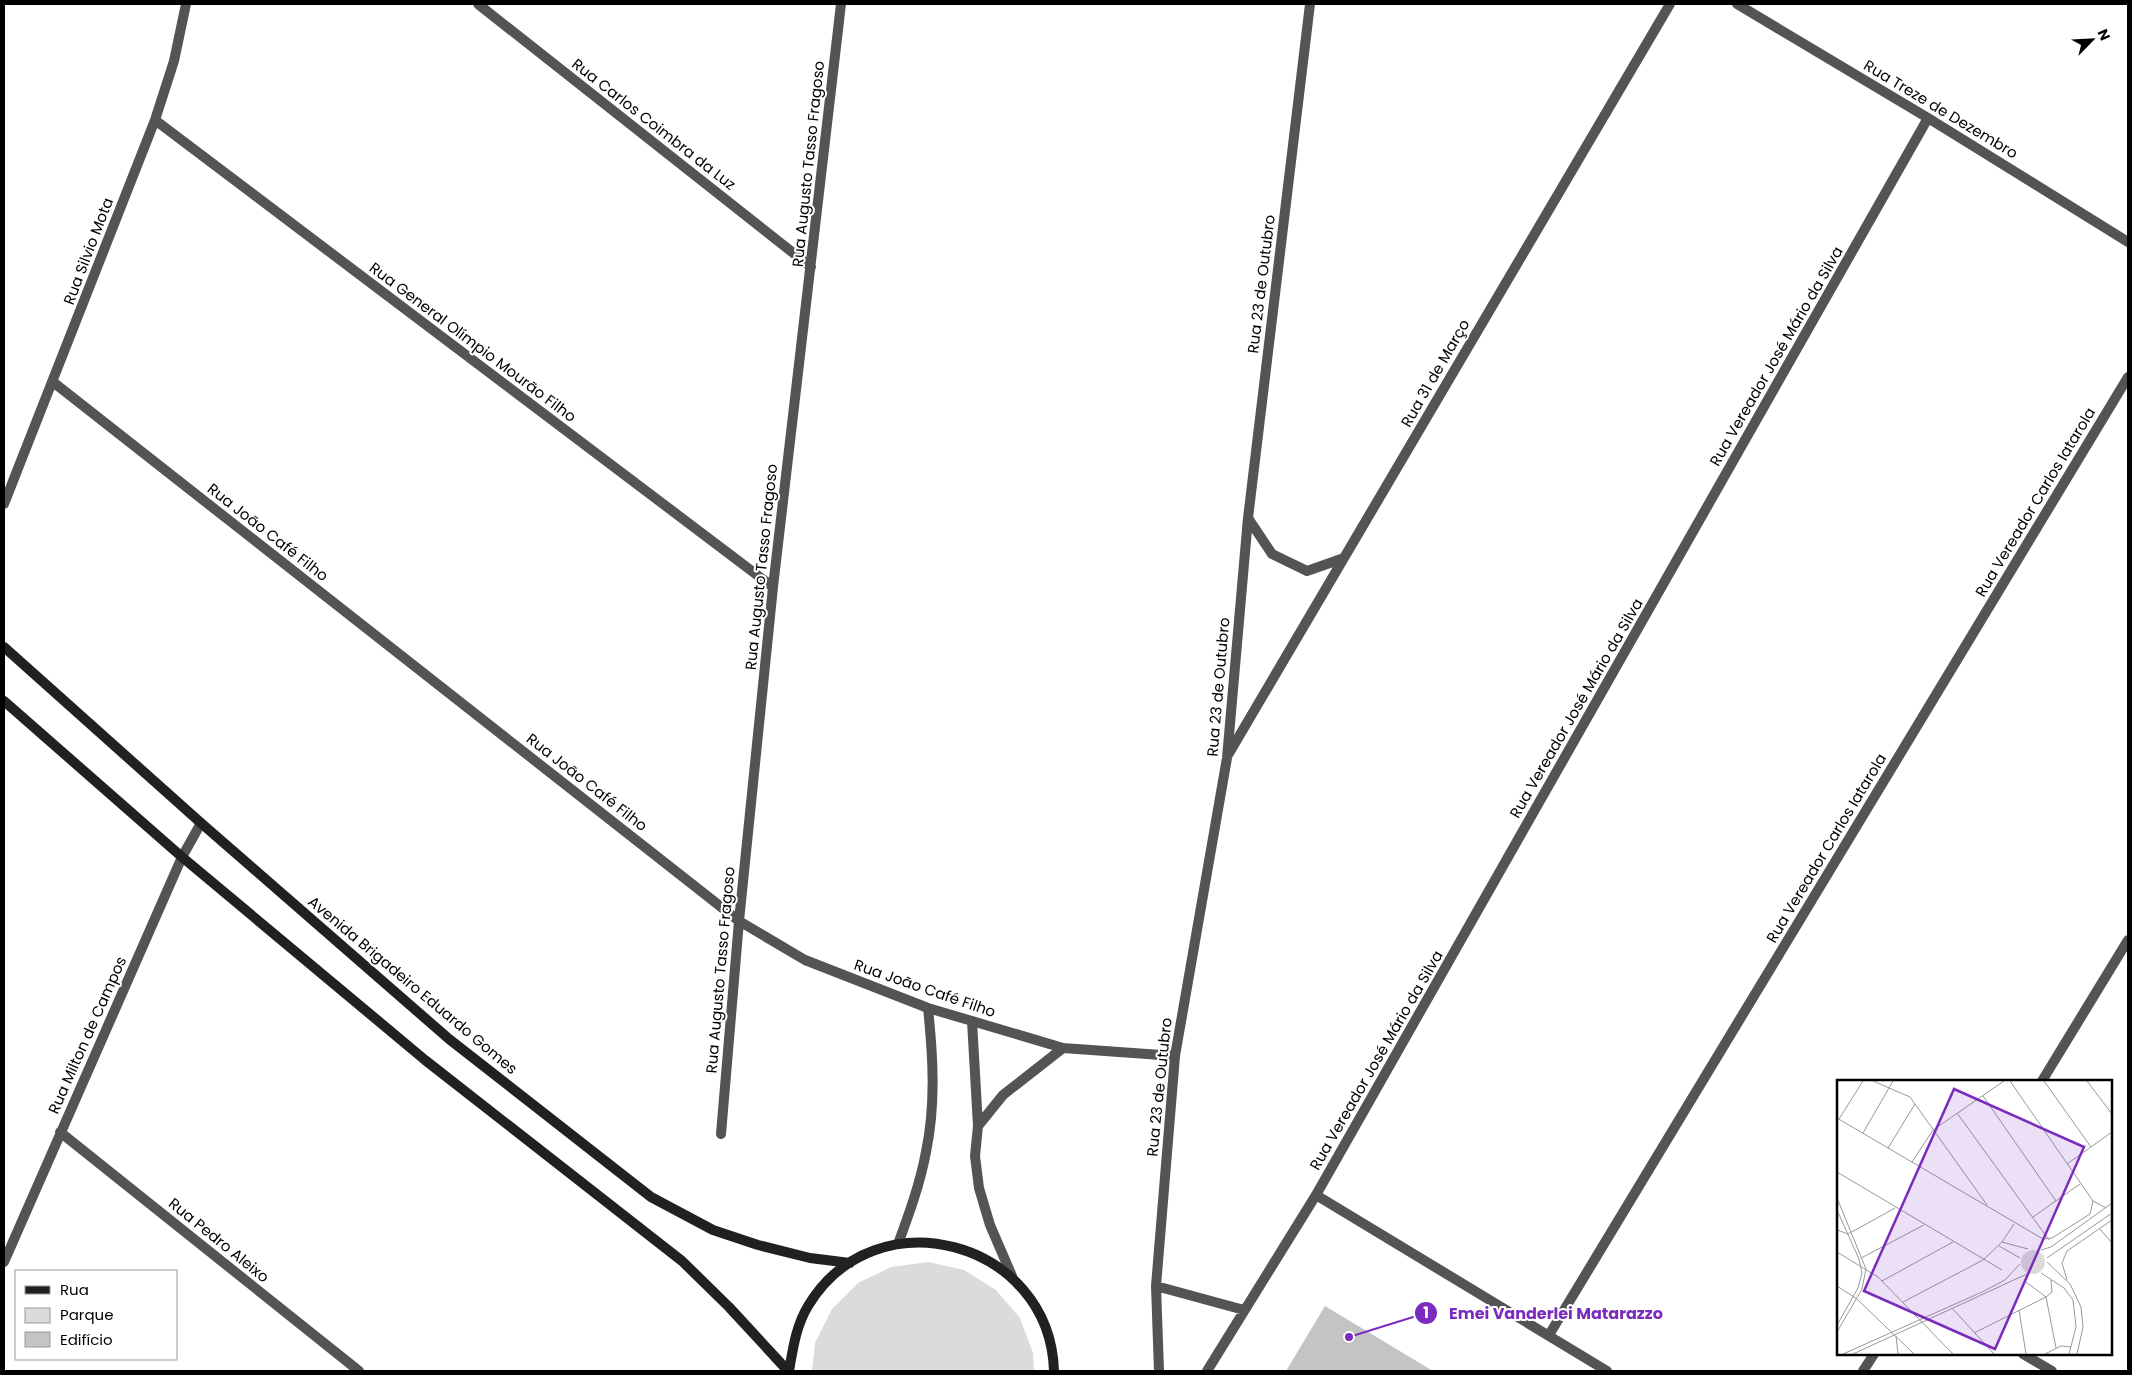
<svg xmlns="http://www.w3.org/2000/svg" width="2132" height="1375" viewBox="0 0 2132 1375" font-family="Poppins,sans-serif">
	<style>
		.green { fill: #dbdbdb }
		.building { fill: #c4c4c4 }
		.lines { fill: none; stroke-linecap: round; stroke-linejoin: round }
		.street { stroke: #545454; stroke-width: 10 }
		.secondary { stroke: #212121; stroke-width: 10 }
		.labels { text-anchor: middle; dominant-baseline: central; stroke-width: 4; stroke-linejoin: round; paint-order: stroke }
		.street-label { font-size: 15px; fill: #000; stroke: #fff }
		.inset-road { fill: none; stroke: #999; stroke-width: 1 }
		.view { fill: #7b2cbf; fill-opacity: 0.15; stroke: #7b2cbf; stroke-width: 2.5 }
		.inset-edge { fill: none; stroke: #000; stroke-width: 2.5 }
		.leader { fill: none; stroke: #7b2cbf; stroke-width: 2 }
		.callout-dot { fill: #7b2cbf; stroke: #fff; stroke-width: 2 }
		.mark-label { font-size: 15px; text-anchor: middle; font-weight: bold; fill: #fff }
		.callout-label { font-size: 16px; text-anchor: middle; font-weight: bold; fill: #7b2cbf; stroke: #fff; stroke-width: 4; stroke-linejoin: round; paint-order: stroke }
	</style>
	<rect width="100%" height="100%" fill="#fff"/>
	<path class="green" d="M 928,1262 L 964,1270 L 996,1290 L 1020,1318 L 1033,1353 L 1034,1371 L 812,1371 L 815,1343 L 832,1309 L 858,1283 L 891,1267 Z"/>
	<path class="building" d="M 1325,1306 L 1433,1371 L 1286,1371 Z"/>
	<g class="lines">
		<path class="street" d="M 478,4 L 811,267
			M 1737,4 L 1928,118 L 2128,242
			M 155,120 L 773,587
			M 53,382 L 739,921 L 805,960 L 928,1008 L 972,1021 L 1063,1048 L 1175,1056
			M 4,504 L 155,120 L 174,61 L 186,4
			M 1248,518 L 1272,554 L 1307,571 L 1344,558
			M 1228,755 L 1670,4
			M 972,1021 L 978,1126 L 975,1156 L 979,1188 L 990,1225 L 1012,1276
			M 2042,1081 L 2128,940
			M 978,1126 L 1003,1095 L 1063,1048
			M 60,1132 L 359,1371
			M 721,1134 L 739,921 L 773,587 L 841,4
			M 1316,1195 L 1607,1371
			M 898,1244 C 909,1214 920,1184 926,1152 C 936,1104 933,1056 928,1008
			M 4,1262 L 182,857 L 201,823
			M 1156,1286 L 1244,1310
			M 1549,1335 L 2128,377
			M 2023,1354 L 2052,1371
			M 1159,1371 L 1156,1286 L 1175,1056 L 1227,758 L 1248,518 L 1310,4
			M 1207,1371 L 1316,1195 L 1928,118
			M 1863,1371 L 1874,1354"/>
		<path class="secondary" d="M 4,647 L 201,823 L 449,1039 L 651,1197 L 713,1230 L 758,1245 L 810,1258 L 850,1263
			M 4,701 L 182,857 L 425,1060 L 682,1261 L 729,1307 L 788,1371
			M 789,1371 C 793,1348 796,1326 808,1306 C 876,1193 1050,1241 1054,1371"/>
	</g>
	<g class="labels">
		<g class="street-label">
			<text transform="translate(1941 109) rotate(31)">Rua Treze de Dezembro</text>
			<text transform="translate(654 124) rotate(38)">Rua Carlos Coimbra da Luz</text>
			<text transform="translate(808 164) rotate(-84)">Rua Augusto Tasso Fragoso</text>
			<text transform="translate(88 251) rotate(-69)">Rua Silvio Mota</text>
			<text transform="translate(1261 284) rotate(-83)">Rua 23 de Outubro</text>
			<text transform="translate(473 342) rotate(37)">Rua General Olímpio Mourão Filho</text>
			<text transform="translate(1776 356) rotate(-60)">Rua Vereador José Mário da Silva</text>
			<text transform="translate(1435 373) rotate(-60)">Rua 31 de Março</text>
			<text transform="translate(2035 502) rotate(-59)">Rua Vereador Carlos Iatarola</text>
			<text transform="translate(268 532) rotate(38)">Rua João Café Filho</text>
			<text transform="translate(761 567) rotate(-84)">Rua Augusto Tasso Fragoso</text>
			<text transform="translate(1218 687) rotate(-85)">Rua 23 de Outubro</text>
			<text transform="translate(1576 708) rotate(-60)">Rua Vereador José Mário da Silva</text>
			<text transform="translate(587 782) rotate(38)">Rua João Café Filho</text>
			<text transform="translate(1826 848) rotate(-59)">Rua Vereador Carlos Iatarola</text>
			<text transform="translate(720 970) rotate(-85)">Rua Augusto Tasso Fragoso</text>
			<text transform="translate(413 985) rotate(40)">Avenida Brigadeiro Eduardo Gomes</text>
			<text transform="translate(925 988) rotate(19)">Rua João Café Filho</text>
			<text transform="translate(87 1035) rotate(-66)">Rua Milton de Campos</text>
			<text transform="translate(1376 1060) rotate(-60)">Rua Vereador José Mário da Silva</text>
			<text transform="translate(1159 1087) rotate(-84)">Rua 23 de Outubro</text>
			<text transform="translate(219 1240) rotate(39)">Rua Pedro Aleixo</text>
		</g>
	</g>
	<g transform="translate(1837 1080)">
		<rect width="275" height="275" fill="#fff"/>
		<path d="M184 182a12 12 0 1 1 24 0a12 12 0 1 1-24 0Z" fill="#dbdbdb"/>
		<path class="inset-road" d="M 36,1 L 73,17 L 150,125M 173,1 L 256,121 L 269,128M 207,1 L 254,67M 250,1 L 275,34M 146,16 L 219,121M 120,33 L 212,160M 0,38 L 206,159 L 215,158 L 253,134 L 256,121M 2,39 L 26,1M 26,53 L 56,1M 51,68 L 78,24M 75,82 L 96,50 L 167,1M 230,84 L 275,52M 0,92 L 165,190M 0,118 L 29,189 L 25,209 L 0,252M 0,130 L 22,179 L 25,193 L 21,208 L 0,245M 196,137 L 243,104M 263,149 L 275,163M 0,150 L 11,154 L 58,128M 165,162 L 191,169M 162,166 L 183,178M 204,170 L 214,167 L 275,123M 0,172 L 41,197 L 116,274M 24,178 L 87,145M 210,178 L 275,133M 210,182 L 233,204 L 244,227 L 246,247 L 240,274M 204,193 L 227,208 L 236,220 L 239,247 L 232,274M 230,200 L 225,183 L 230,171 L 275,140M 45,201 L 116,162M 189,202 L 209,217M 0,206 L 20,219 L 77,274M 209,217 L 219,268M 66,222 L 146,180 L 165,162 L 177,144M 115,228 L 157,274M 182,230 L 189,274M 137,253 L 209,217 L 215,212 L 214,200M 59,256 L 61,274M 6,274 L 145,212 L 168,200 L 183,184M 16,274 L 190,194M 208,274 L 224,266 L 234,267"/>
		<path class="view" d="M 117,9 L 247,67 L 158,269 L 27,211 Z"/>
		<rect width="275" height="275" class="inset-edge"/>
	</g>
	<path class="leader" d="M1349 1337L1426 1313"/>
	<g class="callout-dot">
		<circle cx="1349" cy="1337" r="5"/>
		<circle cx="1426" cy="1313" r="12"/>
	</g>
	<g class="mark-label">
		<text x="1426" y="1318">1</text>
	</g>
	<g class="callout-label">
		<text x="1556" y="1319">Emei Vanderlei Matarazzo</text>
	</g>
	<rect width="2132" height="1375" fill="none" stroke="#000000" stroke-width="10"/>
	<rect x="15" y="1270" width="162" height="90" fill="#ffffff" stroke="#999999"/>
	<rect x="25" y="1286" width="25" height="8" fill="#212121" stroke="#999999"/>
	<text x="60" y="1295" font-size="15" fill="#000000">Rua</text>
	<rect x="25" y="1308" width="25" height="15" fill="#dbdbdb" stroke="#999999"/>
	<text x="60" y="1320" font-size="15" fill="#000000">Parque</text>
	<rect x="25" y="1332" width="25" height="15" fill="#c4c4c4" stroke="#999999"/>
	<text x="60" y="1345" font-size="15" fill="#000000">Edifício</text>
	<g transform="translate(2092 40) rotate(66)" stroke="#ffffff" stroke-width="4" paint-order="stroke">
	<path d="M0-4L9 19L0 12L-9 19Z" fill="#000000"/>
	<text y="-8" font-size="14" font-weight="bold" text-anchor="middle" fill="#000000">N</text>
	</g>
</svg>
